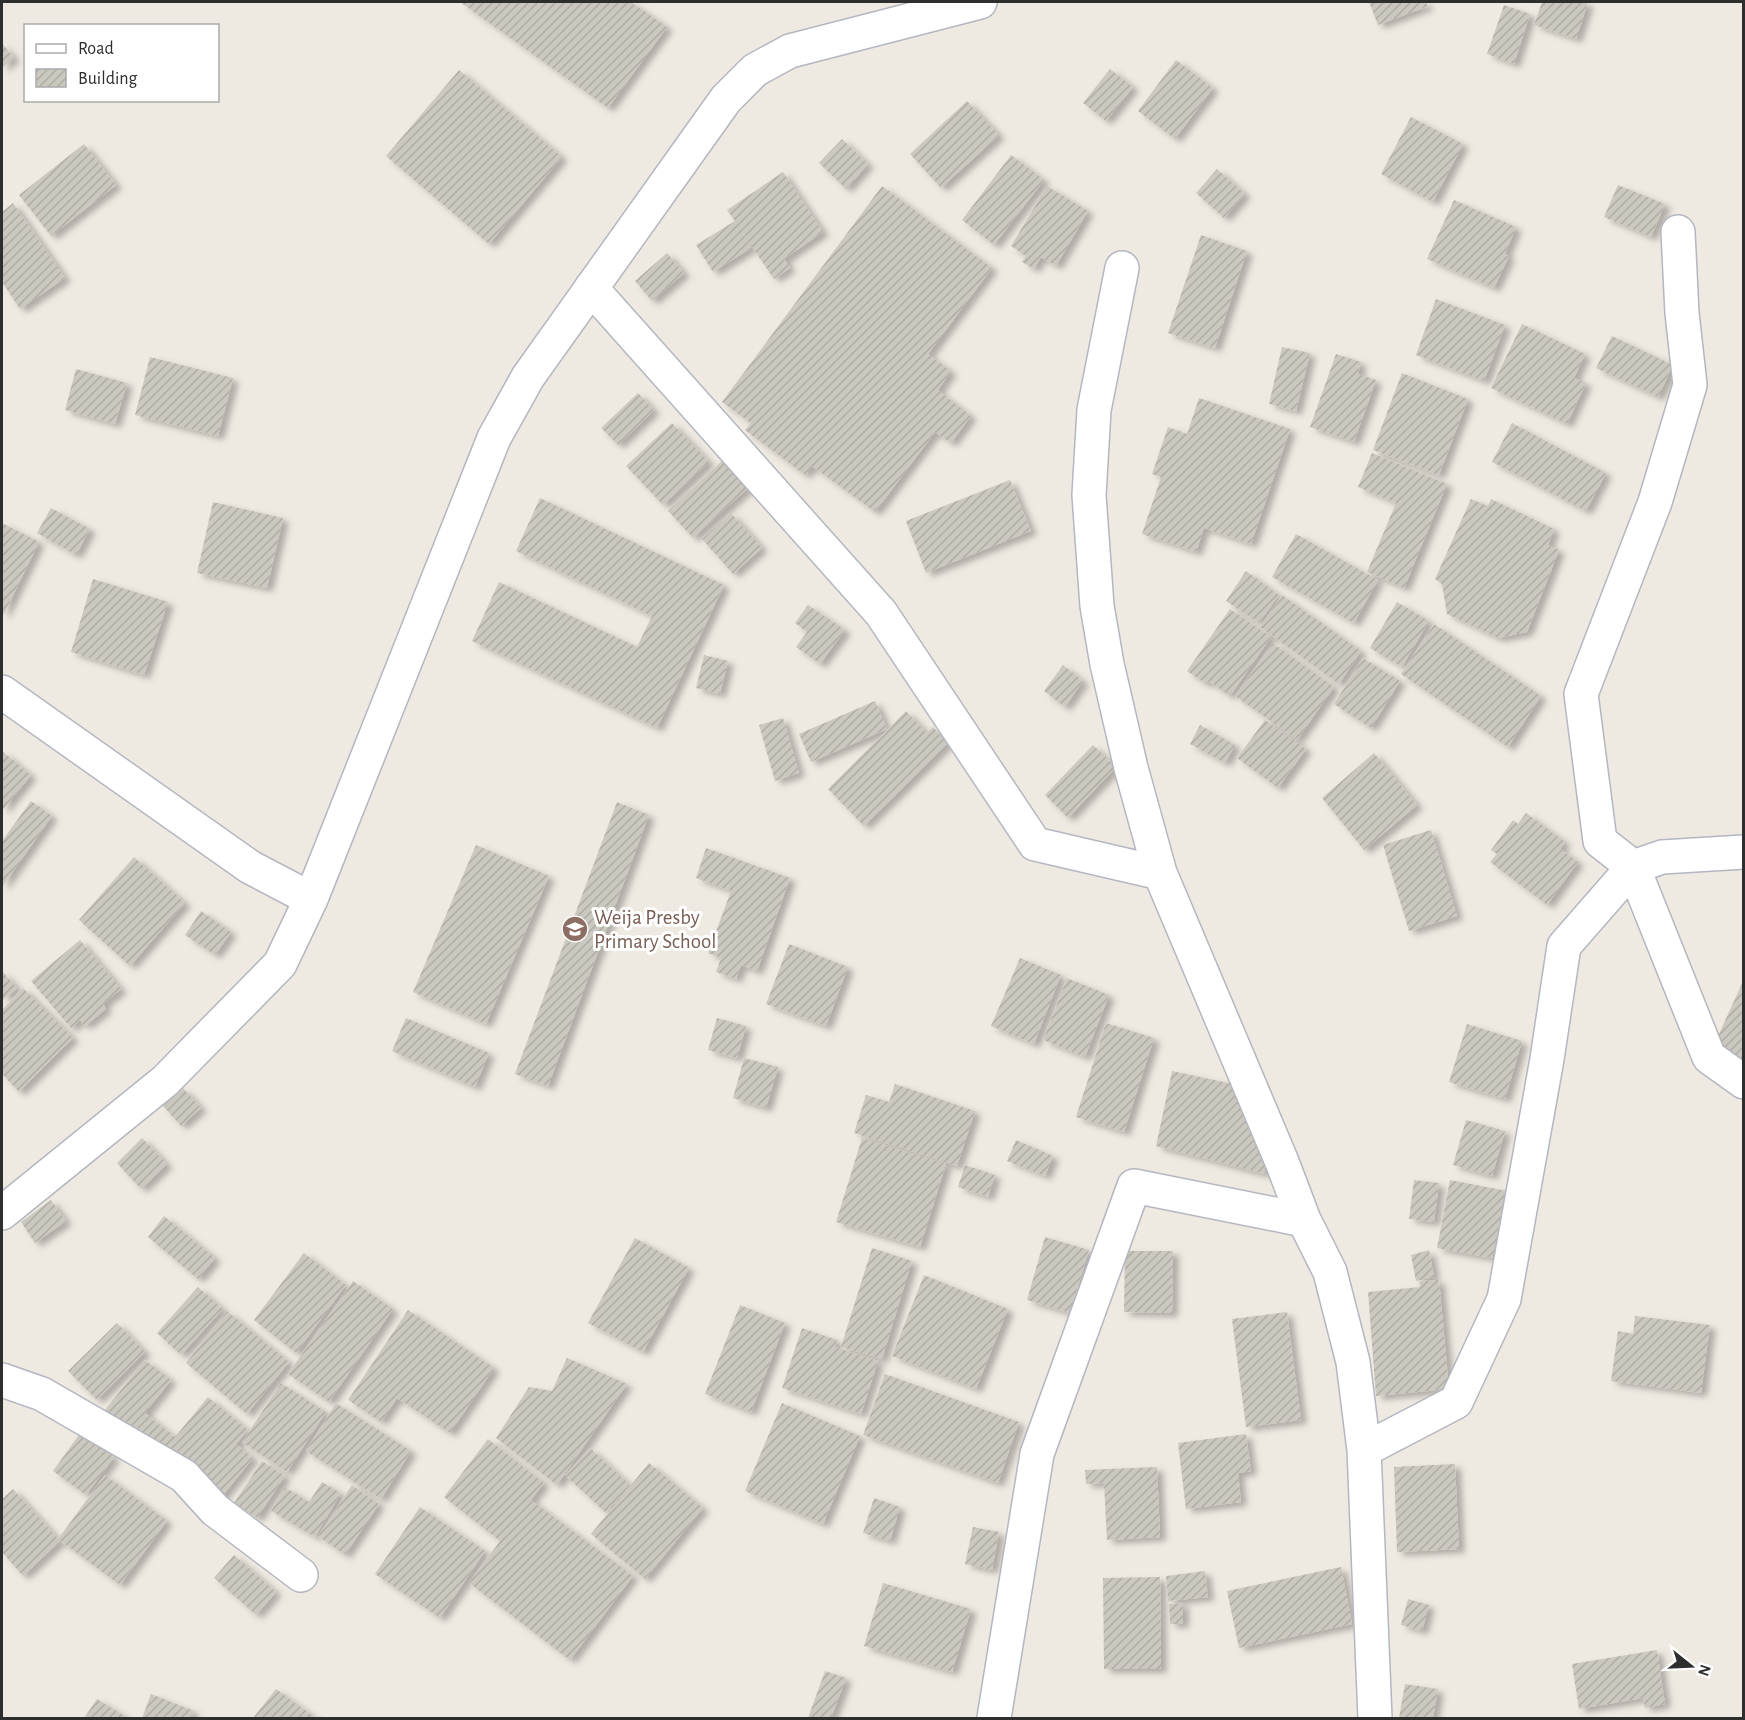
<svg xmlns="http://www.w3.org/2000/svg" width="1745" height="1720" viewBox="0 0 1745 1720" font-family="'Alegreya Sans',sans-serif">
	<style>
		.building { fill: url(#building-hatch); filter: url(#shadow) }
		.lines { fill: none; stroke-linecap: round; stroke-linejoin: round }
		.minor-casing { stroke: #b4b6c1; stroke-width: 36 }
		.minor { stroke: #fff; stroke-width: 33 }
		.labels { text-anchor: middle; dominant-baseline: central; stroke-width: 6; stroke-linejoin: round; paint-order: stroke }
		.education-label { font-size: 21px; fill: #785e54; stroke: #fff; text-anchor: start }
	</style>
	<defs>
		<pattern id="building-hatch" width="6" height="6" patternUnits="userSpaceOnUse" patternTransform="scale(1.5)"><rect width="6" height="6" fill="#cbc8bf"/><path d="M-1 1l2-2M0 6l6-6M5 7l2-2" fill="none" stroke="#afaca4"/></pattern>
		<filter id="shadow"><feDropShadow dx="6" dy="4" stdDeviation="3" flood-color="#0004"/></filter>
	</defs>
	<rect width="100%" height="100%" fill="#efeae1"/>
	<path class="building" d="M 460,2 L 631,2 L 667,27 L 608,108 Z
		M 1369,2 L 1426,2 L 1428,6 L 1378,25 Z
		M 1542,2 L 1588,2 L 1576,39 L 1534,25 Z
		M 1504,5 L 1530,14 L 1514,64 L 1487,54 Z
		M 2,43 L 14,58 L 2,68 Z
		M 1176,60 L 1213,88 L 1175,139 L 1138,111 Z
		M 1110,69 L 1133,87 L 1106,121 L 1083,103 Z
		M 459,70 L 562,157 L 489,244 L 386,156 Z
		M 967,101 L 999,135 L 941,188 L 910,154 Z
		M 1411,117 L 1463,144 L 1433,202 L 1381,174 Z
		M 842,139 L 868,164 L 846,189 L 819,163 Z
		M 84,144 L 116,185 L 51,236 L 19,195 Z
		M 1011,155 L 1044,180 L 994,245 L 962,220 Z
		M 1217,169 L 1245,194 L 1224,218 L 1196,193 Z
		M 783,172 L 823,232 L 784,259 L 790,268 L 774,279 L 742,232 L 751,248 L 713,272 L 696,245 L 735,221 L 727,210 Z
		M 1618,185 L 1665,204 L 1651,237 L 1604,217 Z
		M 882,186 L 992,268 L 928,354 L 951,371 L 938,390 L 971,416 L 951,443 L 935,432 L 875,512 L 812,466 L 805,475 L 745,430 L 751,423 L 722,402 Z
		M 1047,186 L 1088,211 L 1056,266 L 1041,257 L 1034,269 L 1022,262 L 1026,256 L 1011,246 Z
		M 1454,200 L 1516,227 L 1505,254 L 1509,256 L 1494,288 L 1427,259 Z
		M 13,203 L 65,278 L 20,309 L 2,282 L 2,212 Z
		M 1201,235 L 1247,251 L 1215,348 L 1168,333 Z
		M 667,253 L 684,273 L 652,301 L 635,281 Z
		M 1436,299 L 1505,325 L 1484,381 L 1416,355 Z
		M 1522,324 L 1585,354 L 1574,378 L 1586,383 L 1567,424 L 1491,388 Z
		M 1612,336 L 1673,365 L 1658,397 L 1596,368 Z
		M 1282,347 L 1310,353 L 1296,411 L 1269,404 Z
		M 1336,354 L 1361,362 L 1358,374 L 1376,380 L 1354,442 L 1310,427 Z
		M 150,357 L 233,378 L 218,436 L 135,415 Z
		M 76,369 L 127,383 L 115,424 L 65,410 Z
		M 1402,373 L 1468,399 L 1439,475 L 1373,450 Z
		M 638,393 L 654,410 L 618,445 L 601,428 Z
		M 1199,398 L 1290,429 L 1251,544 L 1204,528 L 1196,552 L 1142,534 L 1161,477 L 1152,474 L 1168,427 L 1187,434 Z
		M 672,423 L 709,462 L 663,505 L 626,466 Z
		M 1512,423 L 1606,473 L 1586,511 L 1492,462 Z
		M 1372,453 L 1447,484 L 1404,588 L 1367,572 L 1396,503 L 1358,487 Z
		M 724,459 L 749,487 L 693,538 L 668,511 Z
		M 1010,480 L 1031,531 L 926,573 L 906,521 Z
		M 540,498 L 724,585 L 657,728 L 472,641 L 499,582 L 637,647 L 652,616 L 516,551 Z
		M 1471,499 L 1488,506 L 1491,499 L 1554,529 L 1548,545 L 1559,550 L 1527,632 L 1498,638 L 1447,614 L 1442,584 L 1435,579 Z
		M 213,502 L 283,518 L 267,588 L 197,573 Z
		M 51,508 L 90,529 L 76,555 L 37,533 Z
		M 731,513 L 762,548 L 733,574 L 702,539 Z
		M 2,523 L 39,542 L 4,614 L 2,613 Z
		M 1296,534 L 1378,580 L 1354,623 L 1272,577 Z
		M 1246,571 L 1279,595 L 1259,623 L 1226,601 Z
		M 93,579 L 168,602 L 144,675 L 71,652 Z
		M 1282,595 L 1361,651 L 1339,684 L 1260,627 Z
		M 1397,602 L 1429,621 L 1402,667 L 1370,648 Z
		M 808,605 L 845,630 L 820,664 L 796,647 L 807,632 L 795,623 Z
		M 1230,609 L 1271,637 L 1230,696 L 1208,681 L 1206,684 L 1187,671 Z
		M 1434,624 L 1541,696 L 1508,747 L 1401,674 Z
		M 1273,643 L 1334,687 L 1297,740 L 1235,696 Z
		M 704,655 L 728,661 L 720,694 L 696,688 Z
		M 1363,658 L 1400,681 L 1371,728 L 1334,704 Z
		M 1063,665 L 1083,681 L 1065,707 L 1044,691 Z
		M 875,701 L 887,729 L 811,762 L 799,734 Z
		M 906,711 L 927,733 L 933,727 L 948,743 L 864,826 L 828,789 Z
		M 783,718 L 799,773 L 775,781 L 759,725 Z
		M 1265,720 L 1306,749 L 1278,788 L 1237,758 Z
		M 1200,725 L 1235,745 L 1225,763 L 1190,744 Z
		M 1093,745 L 1116,767 L 1068,818 L 1045,795 Z
		M 2,751 L 31,775 L 2,811 Z
		M 1374,753 L 1417,805 L 1364,850 L 1322,798 Z
		M 31,801 L 52,816 L 2,887 L 2,841 Z
		M 617,802 L 649,815 L 548,1086 L 515,1074 Z
		M 1526,813 L 1565,842 L 1560,849 L 1578,862 L 1547,905 L 1490,862 L 1497,854 L 1491,850 L 1513,820 L 1518,824 Z
		M 1431,830 L 1457,916 L 1409,931 L 1383,845 Z
		M 476,845 L 549,876 L 486,1024 L 413,992 Z
		M 706,848 L 790,878 L 757,971 L 741,965 L 736,979 L 716,972 L 721,958 L 708,953 L 731,891 L 696,878 Z
		M 134,857 L 185,903 L 130,966 L 79,920 Z
		M 201,911 L 231,932 L 215,955 L 185,935 Z
		M 80,940 L 121,989 L 103,1004 L 106,1009 L 85,1026 L 80,1020 L 71,1028 L 31,981 Z
		M 789,944 L 848,967 L 826,1026 L 766,1004 Z
		M 1020,958 L 1061,975 L 1034,1044 L 991,1026 Z
		M 2,971 L 17,988 L 2,1001 Z
		M 1067,978 L 1109,995 L 1085,1057 L 1043,1040 Z
		M 1744,979 L 1744,1059 L 1714,1045 Z
		M 23,988 L 73,1038 L 19,1092 L 2,1074 L 2,1010 Z
		M 406,1018 L 489,1053 L 475,1087 L 392,1051 Z
		M 717,1018 L 746,1026 L 737,1058 L 708,1050 Z
		M 1106,1023 L 1154,1038 L 1124,1132 L 1076,1117 Z
		M 1467,1024 L 1522,1041 L 1505,1099 L 1449,1082 Z
		M 744,1058 L 778,1067 L 766,1108 L 733,1098 Z
		M 1172,1071 L 1247,1087 L 1255,1143 L 1261,1144 L 1265,1174 L 1156,1146 Z
		M 895,1084 L 975,1111 L 957,1166 L 854,1133 L 866,1095 L 889,1102 Z
		M 183,1088 L 201,1108 L 181,1126 L 163,1106 Z
		M 1466,1120 L 1505,1131 L 1492,1176 L 1453,1165 Z
		M 142,1138 L 167,1164 L 141,1189 L 117,1163 Z
		M 862,1138 L 946,1164 L 920,1247 L 836,1222 Z
		M 1016,1140 L 1053,1156 L 1045,1176 L 1007,1161 Z
		M 965,1165 L 995,1175 L 988,1197 L 958,1187 Z
		M 1414,1180 L 1439,1183 L 1434,1222 L 1409,1219 Z
		M 1450,1180 L 1512,1192 L 1508,1255 L 1493,1253 L 1492,1258 L 1437,1248 Z
		M 51,1200 L 66,1221 L 35,1243 L 21,1222 Z
		M 164,1216 L 215,1258 L 198,1279 L 148,1237 Z
		M 1045,1237 L 1089,1250 L 1070,1313 L 1027,1300 Z
		M 635,1238 L 689,1268 L 643,1352 L 588,1323 Z
		M 872,1248 L 912,1261 L 882,1359 L 841,1347 Z
		M 1429,1250 L 1434,1277 L 1416,1281 L 1411,1255 Z
		M 1125,1251 L 1173,1251 L 1172,1313 L 1124,1312 Z
		M 304,1253 L 346,1285 L 296,1353 L 254,1320 Z
		M 924,1275 L 1008,1309 L 976,1389 L 892,1356 Z
		M 1439,1280 L 1449,1389 L 1376,1396 L 1368,1292 L 1420,1287 L 1420,1281 Z
		M 353,1281 L 393,1309 L 329,1402 L 288,1374 Z
		M 198,1287 L 223,1309 L 181,1355 L 157,1333 Z
		M 740,1305 L 785,1323 L 751,1412 L 705,1394 Z
		M 408,1310 L 494,1368 L 450,1433 L 397,1398 L 381,1422 L 348,1400 Z
		M 227,1311 L 289,1362 L 247,1414 L 186,1363 Z
		M 1287,1312 L 1301,1420 L 1246,1427 L 1232,1319 Z
		M 1635,1316 L 1710,1325 L 1701,1393 L 1611,1381 L 1618,1331 L 1633,1334 Z
		M 117,1323 L 145,1352 L 97,1400 L 68,1371 Z
		M 802,1328 L 837,1340 L 835,1347 L 878,1361 L 861,1414 L 782,1388 Z
		M 567,1358 L 627,1384 L 557,1485 L 496,1438 L 529,1387 L 552,1391 Z
		M 145,1360 L 171,1380 L 145,1413 L 175,1437 L 208,1397 L 248,1430 L 236,1444 L 253,1458 L 219,1500 L 104,1411 Z
		M 885,1374 L 1019,1422 L 998,1483 L 863,1435 Z
		M 281,1383 L 326,1412 L 287,1472 L 242,1442 Z
		M 336,1403 L 411,1451 L 381,1499 L 306,1451 Z
		M 782,1403 L 860,1436 L 823,1524 L 745,1491 Z
		M 81,1432 L 114,1457 L 86,1495 L 53,1471 Z
		M 1246,1434 L 1251,1471 L 1238,1473 L 1241,1502 L 1186,1509 L 1178,1443 Z
		M 488,1439 L 544,1483 L 531,1500 L 633,1576 L 570,1660 L 469,1583 L 500,1541 L 444,1497 Z
		M 590,1448 L 630,1485 L 606,1513 L 565,1475 Z
		M 262,1461 L 285,1476 L 257,1518 L 234,1503 Z
		M 649,1463 L 703,1508 L 645,1579 L 591,1534 Z
		M 1455,1464 L 1459,1549 L 1397,1552 L 1394,1467 Z
		M 1157,1467 L 1160,1537 L 1107,1540 L 1104,1483 L 1086,1484 L 1085,1470 Z
		M 105,1475 L 167,1521 L 120,1585 L 58,1539 Z
		M 322,1482 L 341,1493 L 315,1537 L 271,1511 L 285,1487 L 309,1502 Z
		M 352,1485 L 379,1504 L 345,1555 L 318,1536 Z
		M 13,1489 L 60,1541 L 23,1576 L 2,1552 L 2,1499 Z
		M 874,1498 L 900,1507 L 890,1541 L 863,1533 Z
		M 420,1507 L 485,1551 L 440,1618 L 375,1574 Z
		M 973,1527 L 999,1532 L 992,1570 L 965,1564 Z
		M 234,1555 L 276,1592 L 256,1615 L 214,1578 Z
		M 1341,1567 L 1352,1624 L 1239,1648 L 1227,1591 Z
		M 1205,1571 L 1208,1597 L 1168,1601 L 1166,1576 Z
		M 1160,1577 L 1161,1669 L 1104,1669 L 1103,1578 Z
		M 883,1583 L 971,1609 L 952,1672 L 864,1646 Z
		M 1408,1599 L 1429,1605 L 1422,1631 L 1401,1625 Z
		M 1183,1603 L 1183,1624 L 1170,1624 L 1169,1604 Z
		M 1657,1650 L 1665,1704 L 1645,1708 L 1643,1698 L 1579,1709 L 1572,1664 Z
		M 825,1671 L 846,1678 L 831,1718 L 808,1718 Z
		M 1405,1684 L 1438,1689 L 1433,1718 L 1399,1718 Z
		M 276,1689 L 316,1718 L 253,1718 Z
		M 151,1694 L 194,1711 L 191,1718 L 142,1718 Z
		M 97,1699 L 128,1718 L 84,1718 Z"/>
	<g class="lines">
		<g class="minor-casing">
			<path id="minor" d="M 1678,232 L 1682,313 L 1690,385 L 1655,502 L 1581,694 L 1600,841 L 1633,867 L 1709,1057 L 1744,1082
				M 1122,268 L 1094,410 L 1089,495 L 1097,606 L 1107,664 L 1131,768 L 1160,873 L 1282,1162 L 1304,1220 L 1330,1272 L 1353,1362 L 1364,1450 L 1375,1718
				M 591,288 L 881,613 L 1035,844 L 1160,873
				M 2,692 L 250,867 L 311,899
				M 2,1213 L 165,1081 L 280,964 L 311,899 L 494,438 L 528,377 L 726,99 L 755,70 L 790,51 L 980,2
				M 2,1380 L 42,1394 L 184,1476 L 215,1510 L 301,1575
				M 1364,1450 L 1456,1402 L 1504,1299 L 1547,1059 L 1564,946 L 1633,867 L 1662,857 L 1744,852
				M 994,1718 L 1037,1454 L 1134,1186 L 1304,1220"/>
		</g>
		<use href="#minor" class="minor"/>
	</g>
	<defs>
		<g id="school-disc" transform="scale(1.35)"><circle r="9.5" fill="#8d6e63" stroke="#fff"/><path d="M0-5L7-2L0 1L-7-2ZM-4 1L0 2.5L4 1V4Q0 6-4 4Z" fill="#fff"/></g>
	</defs>
	<g fill-rule="evenodd">
		<use href="#school-disc" x="575" y="929"/>
	</g>
	<g class="labels">
		<g class="education-label">
			<text x="594" y="917">Weija Presby<tspan x="594" dy="24">Primary School</tspan></text>
		</g>
	</g>
	<rect width="1745" height="1720" fill="none" stroke="#2e2e2e" stroke-width="6"/>
	<rect x="24" y="24" width="195" height="78" fill="#ffffff" stroke="#ababab" stroke-width="1.5"/>
	<rect x="36" y="44" width="30" height="9" fill="#ffffff" stroke="#ababab" stroke-width="1.5"/>
	<text x="78" y="54" font-size="18" fill="#2e2e2e">Road</text>
	<rect x="36" y="69" width="30" height="18" fill="url(#building-hatch)" stroke="#ababab" stroke-width="1.5"/>
	<text x="78" y="84" font-size="18" fill="#2e2e2e">Building</text>
	<g transform="translate(1691 1666) rotate(108)" stroke="#ffffff" stroke-width="4.5" paint-order="stroke">
	<path d="M0-4.5L10 22L0 15L-10 22Z" fill="#2e2e2e"/>
	<text y="-9" font-size="16" font-weight="bold" text-anchor="middle" fill="#2e2e2e">N</text>
	</g>
</svg>
